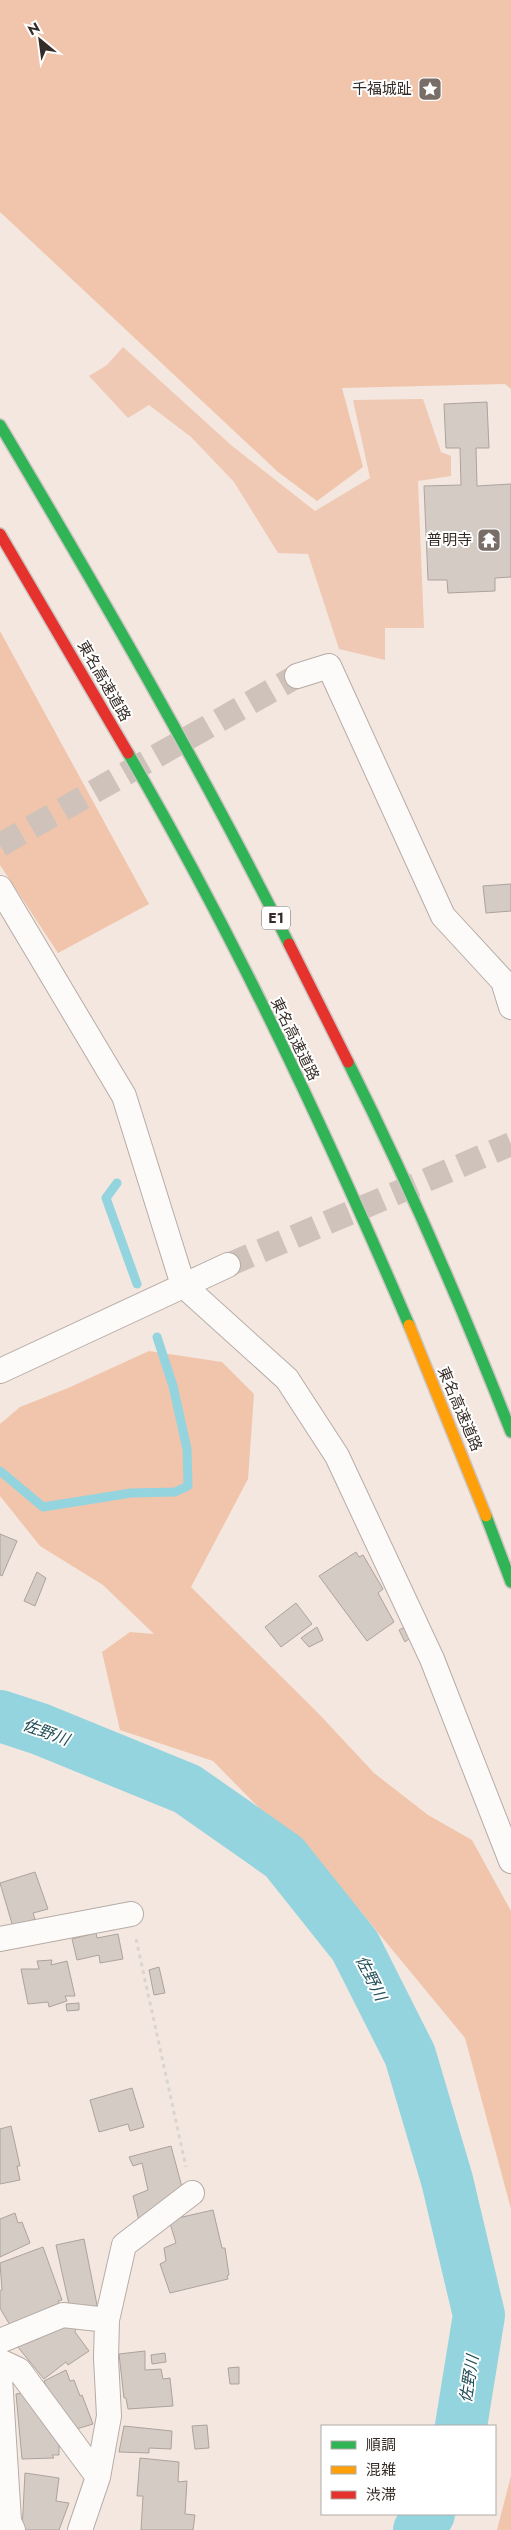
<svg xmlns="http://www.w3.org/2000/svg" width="511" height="2530" viewBox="0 0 511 2530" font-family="Jost,'Noto Sans JP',sans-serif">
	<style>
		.green { fill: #f0c9b4 }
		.forest { fill: #f0c5ac }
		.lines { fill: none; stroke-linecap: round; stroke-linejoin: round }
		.stream { stroke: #93d4df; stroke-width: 9 }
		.river { stroke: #93d4df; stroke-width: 52 }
		.building { fill: #d5cbc5; stroke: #ada39e }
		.street-tunnel { stroke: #cec2ba; stroke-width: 24; stroke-dasharray: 24 12; stroke-linecap: butt }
		.street-casing { stroke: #b6aca6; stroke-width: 26 }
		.fast-casing { stroke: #cbc4c1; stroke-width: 14 }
		.slow-casing { stroke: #cbc4c1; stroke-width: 14 }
		.jam-casing { stroke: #cbc4c1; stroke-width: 14 }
		.path { stroke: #d9d5d3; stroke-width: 3; stroke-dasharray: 4 4; stroke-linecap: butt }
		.street { stroke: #fdfbfa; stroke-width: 24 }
		.fast { stroke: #30b455; stroke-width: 11 }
		.slow { stroke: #ff9f0a; stroke-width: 11 }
		.jam { stroke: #e5322d; stroke-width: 11 }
		.labels { text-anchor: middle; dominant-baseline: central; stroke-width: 4; stroke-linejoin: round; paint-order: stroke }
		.shield { fill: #fff; stroke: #726b68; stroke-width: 1 }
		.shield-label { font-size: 14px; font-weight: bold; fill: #362c27 }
		.poi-label { font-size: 15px; fill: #362c27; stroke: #fff; text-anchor: end }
		.street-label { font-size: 15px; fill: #362c27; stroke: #fff }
		.water-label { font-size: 16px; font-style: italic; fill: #224f57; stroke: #fff }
	</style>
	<rect width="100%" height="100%" fill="#f4e7df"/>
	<path class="green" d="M 123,347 L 231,445 L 315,511 L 370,478 L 353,400 L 423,399 L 441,452 L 451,456 L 451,476 L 418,481 L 424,628 L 385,628 L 385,660 L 339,649 L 308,554 L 278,553 L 234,482 L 191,437 L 149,405 L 128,418 L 89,376 L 107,365 Z"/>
	<path class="forest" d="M 0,0 L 511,0 L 511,389 L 505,384 L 342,388 L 363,467 L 317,501 L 278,472 L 0,212 Z
		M 0,631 L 149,904 L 58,953 L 0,865 Z
		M 149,1351 L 222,1362 L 254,1394 L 248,1479 L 191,1587 L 319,1714 L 374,1773 L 428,1815 L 472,1840 L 511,1911 L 511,2209 L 465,2038 L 362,1913 L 213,1761 L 120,1730 L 102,1652 L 130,1632 L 154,1634 L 103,1585 L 40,1546 L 0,1496 L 0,1424 L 20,1407 L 68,1388 Z
		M 511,2476 L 511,2530 L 497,2530 Z"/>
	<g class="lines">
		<path class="stream" d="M 117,1183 L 106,1198 L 137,1284
			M 0,1471 L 43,1507 L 131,1493 L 175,1492 L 188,1486 L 187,1449 L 173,1386 L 157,1337"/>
		<path class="river" d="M 0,1716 L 40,1729 L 187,1789 L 284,1857 L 355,1946 L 410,2055 L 447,2180 L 479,2315 L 461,2426
			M 419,2530 L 429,2514"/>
	</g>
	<path class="building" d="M 487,402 L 489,448 L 476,448 L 477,486 L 511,484 L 511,577 L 495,578 L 495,591 L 448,593 L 447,580 L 428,580 L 424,486 L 461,485 L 460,448 L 446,448 L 444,404 Z
		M 511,884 L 511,911 L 486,913 L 483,886 Z
		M 0,1534 L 17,1541 L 2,1576 L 0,1575 Z
		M 356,1552 L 359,1557 L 363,1555 L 383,1589 L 378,1593 L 394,1622 L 367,1641 L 319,1576 Z
		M 37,1572 L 46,1578 L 35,1606 L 24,1601 Z
		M 296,1603 L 312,1624 L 281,1647 L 265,1627 Z
		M 317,1627 L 323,1640 L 309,1647 L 301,1638 Z
		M 405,1627 L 410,1638 L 405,1642 L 399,1630 Z
		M 35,1872 L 48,1909 L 33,1913 L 35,1919 L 13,1927 L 0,1883 Z
		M 96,1933 L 97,1938 L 118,1934 L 123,1959 L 100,1963 L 99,1955 L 77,1960 L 72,1939 Z
		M 52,1960 L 51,1965 L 67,1961 L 75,1996 L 65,1996 L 67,2001 L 49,2007 L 48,2002 L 28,2004 L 21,1969 L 39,1969 L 37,1961 Z
		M 159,1967 L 165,1993 L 154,1995 L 149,1970 Z
		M 79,2003 L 79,2010 L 67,2011 L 66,2004 Z
		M 132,2088 L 144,2127 L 130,2131 L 128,2124 L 99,2132 L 90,2100 Z
		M 11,2126 L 20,2166 L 17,2166 L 20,2180 L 0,2184 L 0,2129 Z
		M 171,2146 L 183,2191 L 139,2221 L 133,2196 L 148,2190 L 142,2163 L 133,2166 L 129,2157 Z
		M 213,2210 L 222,2248 L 225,2248 L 229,2275 L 227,2276 L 228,2279 L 170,2293 L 160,2264 L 166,2261 L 164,2248 L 176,2243 L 169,2220 Z
		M 15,2213 L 18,2223 L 22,2222 L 30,2243 L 0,2257 L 0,2219 Z
		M 84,2239 L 98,2310 L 70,2309 L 56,2245 Z
		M 43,2247 L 62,2300 L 58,2301 L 62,2308 L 11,2327 L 0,2308 L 0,2291 L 2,2290 L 0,2263 Z
		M 56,2323 L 61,2329 L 62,2323 L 76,2326 L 75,2332 L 89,2351 L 68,2365 L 66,2362 L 44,2379 L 17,2346 L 32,2333 L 37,2340 Z
		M 145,2351 L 145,2370 L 161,2369 L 163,2379 L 170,2378 L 173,2406 L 128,2409 L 126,2398 L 124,2398 L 119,2354 Z
		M 165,2353 L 166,2362 L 152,2364 L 151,2355 Z
		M 239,2367 L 239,2384 L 230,2384 L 228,2368 Z
		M 66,2370 L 70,2381 L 74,2380 L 80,2396 L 82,2395 L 93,2424 L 73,2430 L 45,2391 L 47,2388 L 44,2381 Z
		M 31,2392 L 67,2445 L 59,2445 L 59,2455 L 52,2455 L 54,2458 L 22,2459 L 16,2394 Z
		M 207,2425 L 209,2448 L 195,2449 L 192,2426 Z
		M 124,2426 L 172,2431 L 171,2449 L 149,2448 L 149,2453 L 119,2452 Z
		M 140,2458 L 179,2462 L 178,2482 L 187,2481 L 185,2514 L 195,2515 L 193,2530 L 141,2530 L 143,2496 L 137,2496 Z
		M 25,2473 L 59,2478 L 56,2501 L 69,2503 L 59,2530 L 22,2530 Z"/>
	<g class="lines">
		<path class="street-tunnel" d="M 0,845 L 297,676
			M 228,1265 L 511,1144"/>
		<g class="street-casing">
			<path id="street" d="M 297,676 L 329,666 L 443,916 L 503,981 L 511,1007
				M 0,888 L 124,1096 L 183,1285 L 287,1379 L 337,1456 L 432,1659 L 511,1861
				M 0,1371 L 228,1265
				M 0,1939 L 131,1914
				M 0,2341 L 63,2315 L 107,2320
				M 0,2361 L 19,2370 L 98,2477
				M 0,2377 L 9,2521 L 13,2530
				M 80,2530 L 98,2477 L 109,2416 L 106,2358 L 107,2320 L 124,2245 L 192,2193"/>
		</g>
		<g class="fast-casing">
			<path id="fast" d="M 0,425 C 101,595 200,766 289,944
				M 128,753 C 235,937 325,1129 409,1325
				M 348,1062 C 408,1182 462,1307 511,1432
				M 486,1516 L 511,1582"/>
		</g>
		<g class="slow-casing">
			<path id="slow" d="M 409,1325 L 486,1516"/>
		</g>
		<g class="jam-casing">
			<path id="jam" d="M 0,534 L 128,753
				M 289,944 L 348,1062"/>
		</g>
		<path class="path" d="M 136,1939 L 186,2167"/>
		<use href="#street" class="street"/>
		<use href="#fast" class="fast"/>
		<use href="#slow" class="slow"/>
		<use href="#jam" class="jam"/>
	</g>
	<defs>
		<g id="sight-square" transform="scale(1.25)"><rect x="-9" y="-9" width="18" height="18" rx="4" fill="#786d67" stroke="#fff"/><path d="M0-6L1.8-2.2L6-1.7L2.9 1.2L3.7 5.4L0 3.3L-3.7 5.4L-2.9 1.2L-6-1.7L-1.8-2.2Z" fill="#fff"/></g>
		<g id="temple-square" transform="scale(1.25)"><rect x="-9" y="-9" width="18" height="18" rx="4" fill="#786d67" stroke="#fff"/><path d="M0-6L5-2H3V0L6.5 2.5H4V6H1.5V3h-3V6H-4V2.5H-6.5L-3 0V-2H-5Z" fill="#fff"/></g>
	</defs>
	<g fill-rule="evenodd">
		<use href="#sight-square" x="430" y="89"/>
		<use href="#temple-square" x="489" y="540"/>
	</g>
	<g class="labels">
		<rect class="shield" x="262" y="906.5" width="28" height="23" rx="4"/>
		<g class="shield-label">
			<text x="276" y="918">E1</text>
		</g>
		<g class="poi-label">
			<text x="412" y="89">千福城趾</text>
			<text x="472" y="540">普明寺</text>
		</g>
		<g class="street-label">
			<text transform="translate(104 681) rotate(60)">東名高速道路</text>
			<text transform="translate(295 1039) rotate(64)">東名高速道路</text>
			<text transform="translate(460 1409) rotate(67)">東名高速道路</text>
		</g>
		<g class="water-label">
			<text transform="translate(46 1732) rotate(20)">佐野川</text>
			<text transform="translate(371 1978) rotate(63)">佐野川</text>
			<text transform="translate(469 2379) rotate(-81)">佐野川</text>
		</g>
	</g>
	<rect x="321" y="2425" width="175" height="90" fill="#ffffff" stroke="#afaba9"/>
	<rect x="331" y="2441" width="25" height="8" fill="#30b455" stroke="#afaba9"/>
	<text x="366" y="2450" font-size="15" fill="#362c27">順調</text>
	<rect x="331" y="2466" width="25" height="8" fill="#ff9f0a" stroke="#afaba9"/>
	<text x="366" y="2475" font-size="15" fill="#362c27">混雑</text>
	<rect x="331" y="2491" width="25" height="8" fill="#e5322d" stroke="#afaba9"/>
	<text x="366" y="2500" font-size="15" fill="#362c27">渋滞</text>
	<g transform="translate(40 40) rotate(331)" stroke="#ffffff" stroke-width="4" paint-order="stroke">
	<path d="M0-4L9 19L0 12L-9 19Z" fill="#362c27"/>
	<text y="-8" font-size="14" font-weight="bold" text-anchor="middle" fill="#362c27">N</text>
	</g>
</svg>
